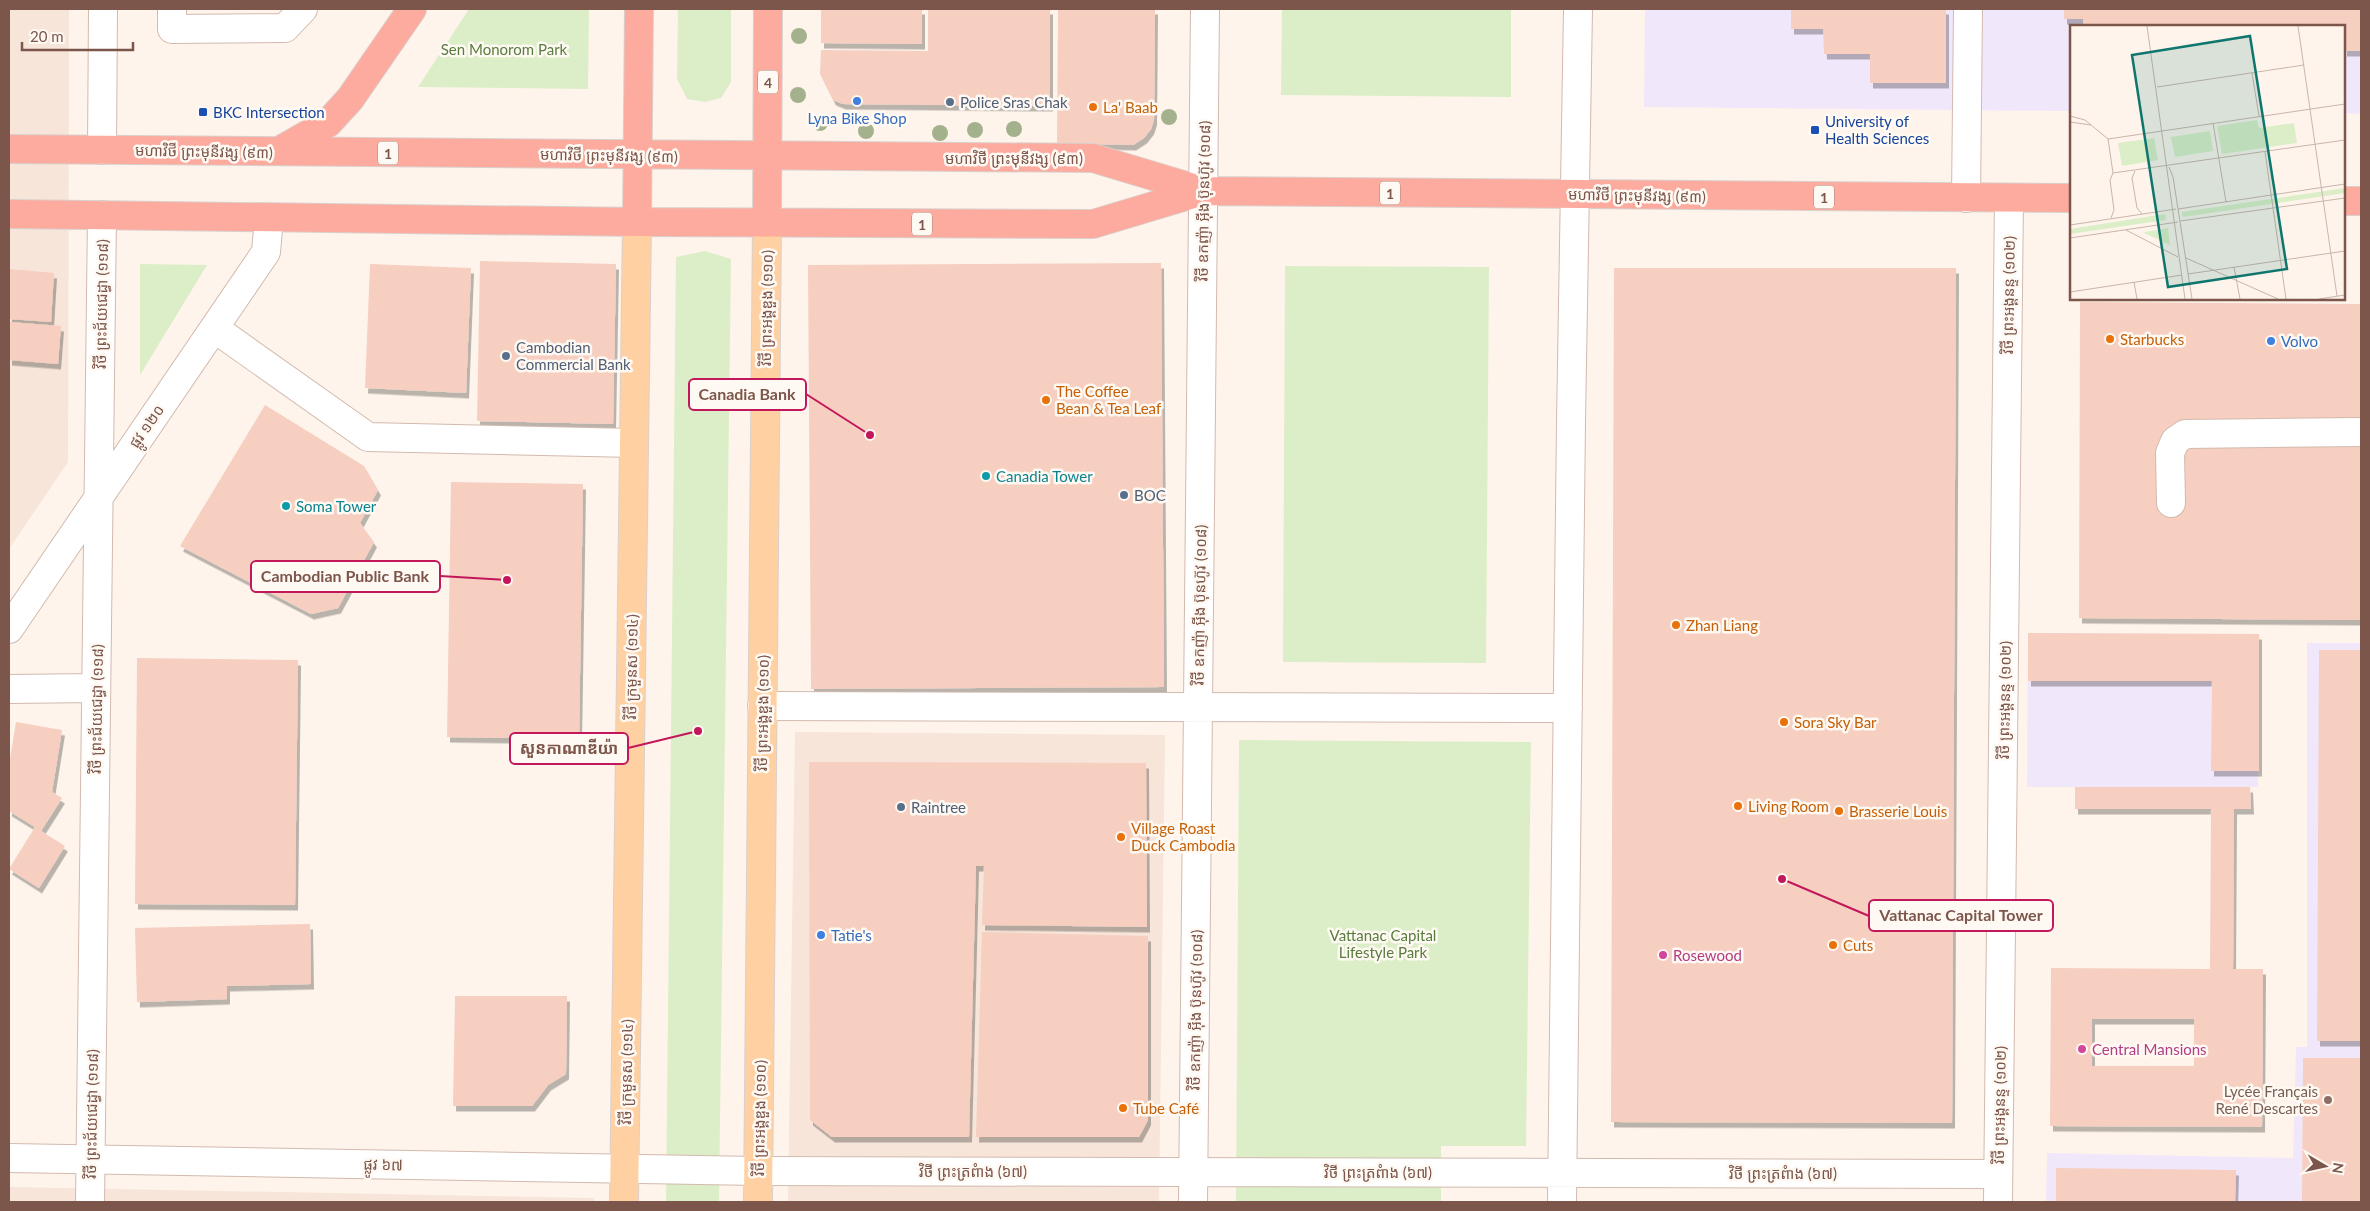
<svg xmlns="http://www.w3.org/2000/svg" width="2370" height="1211" viewBox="0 0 2370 1211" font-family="Lato,'Noto Sans Khmer',sans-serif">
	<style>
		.residential { fill: #f6e5d8 }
		.education { fill: #f1e7fb }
		.green { fill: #dceec7 }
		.building { fill: #f6cfc0; fill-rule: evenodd; filter: url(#shadow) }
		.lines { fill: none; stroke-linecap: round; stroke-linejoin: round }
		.minor-casing { stroke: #d2baae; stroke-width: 30 }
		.major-casing { stroke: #dad0cd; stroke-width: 30 }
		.highway-casing { stroke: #dad0cd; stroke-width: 30 }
		.minor { stroke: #fff; stroke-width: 28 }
		.major { stroke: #ffd0a1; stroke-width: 28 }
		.highway { stroke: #fcab9e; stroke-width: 28 }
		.tree { fill: #a3b28c }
		.shop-dot { fill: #3f7fe0; stroke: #fff9f3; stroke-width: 2 }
		.service-dot { fill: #5c6f8a; stroke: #fff9f3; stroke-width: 2 }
		.food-dot { fill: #e8710a; stroke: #fff9f3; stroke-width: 2 }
		.transit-dot { fill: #1a4fb4; stroke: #fff9f3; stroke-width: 2 }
		.culture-dot { fill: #0f9aa8; stroke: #fff9f3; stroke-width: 2 }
		.hotel-dot { fill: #d1479c; stroke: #fff9f3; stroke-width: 2 }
		.education-dot { fill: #8d6e63; stroke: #fff9f3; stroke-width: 2 }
		.labels { text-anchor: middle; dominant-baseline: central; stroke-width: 5; stroke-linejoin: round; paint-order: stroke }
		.shield { fill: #fff9f3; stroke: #a3877d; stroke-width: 1 }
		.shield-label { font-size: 14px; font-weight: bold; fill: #7c564b }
		.park-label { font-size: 15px; fill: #587c3e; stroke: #fff9f3 }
		.service-label { font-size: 15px; fill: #4e5e75; stroke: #fff9f3; text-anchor: start }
		.food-label { font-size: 15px; fill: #c56008; stroke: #fff9f3; text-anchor: start }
		.transit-label { font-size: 15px; fill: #164399; stroke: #fff9f3; text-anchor: start }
		.shop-label { font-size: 15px; fill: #366cbe; stroke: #fff9f3; text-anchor: start }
		.street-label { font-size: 15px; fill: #7c564b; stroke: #fff9f3 }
		.culture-label { font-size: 15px; fill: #0d838f; stroke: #fff9f3; text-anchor: start }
		.hotel-label { font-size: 15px; fill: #b23c85; stroke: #fff9f3; text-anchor: start }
		.education-label { font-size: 15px; fill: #785e54; stroke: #fff9f3; text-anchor: end }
		.inset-road { fill: none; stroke: #cab5ab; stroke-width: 1 }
		.view { fill: #0f766e; fill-opacity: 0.15; stroke: #0f766e; stroke-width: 2.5 }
		.inset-edge { fill: none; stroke: #7c564b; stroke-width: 2.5 }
		.leader { fill: none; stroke: #c2185b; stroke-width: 2 }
		.callout-dot { fill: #c2185b; stroke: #fff9f3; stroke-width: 2 }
		.callout { fill: #fff9f3; stroke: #c2185b; stroke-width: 2 }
		.callout-label { font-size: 16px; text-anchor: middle; font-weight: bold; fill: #7c564b }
	</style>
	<defs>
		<filter id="shadow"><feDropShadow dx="3" dy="5.5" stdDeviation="0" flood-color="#0004"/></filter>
	</defs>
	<rect width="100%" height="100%" fill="#fef4eb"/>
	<path class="residential" d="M 9,9 L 69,9 L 68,462 L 9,549 Z
		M 795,732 L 1165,735 L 1159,1202 L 788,1202 Z
		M 9,1187 L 594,1198 L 594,1202 L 9,1202 Z"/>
	<path class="education" d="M 1645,9 L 2361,9 L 2361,114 L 2344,113 L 2344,26 L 2071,26 L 2071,111 L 1644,107 Z
		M 2028,633 L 2259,634 L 2258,787 L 2027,787 Z
		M 2307,643 L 2361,643 L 2361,1202 L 2046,1202 L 2047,1153 L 2293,1158 L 2296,1047 L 2307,1047 Z"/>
	<path class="green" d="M 469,9 L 589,9 L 588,89 L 418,87 Z
		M 678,9 L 731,9 L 731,82 L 721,98 L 705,102 L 687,99 L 677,79 Z
		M 1282,9 L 1511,9 L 1511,97 L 1281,95 Z
		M 705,251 L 731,259 L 719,1202 L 666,1202 L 676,257 Z
		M 140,264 L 207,265 L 140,375 Z
		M 1285,266 L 1489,267 L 1486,663 L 1283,662 Z
		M 1239,740 L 1531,742 L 1526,1146 L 1441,1146 L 1441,1202 L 1236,1202 Z"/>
	<path class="building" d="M 821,9 L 922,9 L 922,44 L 821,43 Z
		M 928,9 L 1050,9 L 1050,106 L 843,104 L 833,100 L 820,74 L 821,50 L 928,51 Z
		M 1058,9 L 1155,9 L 1154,120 L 1151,129 L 1144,138 L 1133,145 L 1057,143 Z
		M 1791,9 L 1946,9 L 1946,83 L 1870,83 L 1870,54 L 1824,54 L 1823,29 L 1791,29 Z
		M 2064,9 L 2361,9 L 2361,51 L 2344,51 L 2344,26 L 2083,26 L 2083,19 L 2064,19 Z
		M 480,261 L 616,264 L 613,424 L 477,421 Z
		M 1161,263 L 1164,687 L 811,689 L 808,265 Z
		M 370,264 L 471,268 L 466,393 L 365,388 Z
		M 1614,268 L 1956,268 L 1952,1123 L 1611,1122 Z
		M 9,269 L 54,273 L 51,322 L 9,319 Z
		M 2080,302 L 2361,304 L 2361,620 L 2079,618 Z
		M 9,322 L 61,326 L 58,364 L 9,360 Z
		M 265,405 L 364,466 L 378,490 L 360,523 L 374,542 L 338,608 L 311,614 L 180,546 Z
		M 451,482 L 583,484 L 579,739 L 447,737 Z
		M 2028,633 L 2259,634 L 2259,771 L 2211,771 L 2212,681 L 2028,681 Z
		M 2319,650 L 2361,650 L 2361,1041 L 2317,1041 Z
		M 137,658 L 298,660 L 295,905 L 135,904 Z
		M 16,722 L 62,730 L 52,792 L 62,798 L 41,831 L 65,846 L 39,888 L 9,869 L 35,827 L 9,811 L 9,765 Z
		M 809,762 L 1146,763 L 1147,927 L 982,925 L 984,866 L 976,866 L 969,1137 L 832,1137 L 810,1120 Z
		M 2075,787 L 2250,787 L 2251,809 L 2234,809 L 2233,969 L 2263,969 L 2262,1127 L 2050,1126 L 2051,968 L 2210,969 L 2211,809 L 2075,809 ZM 2092,1019 L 2194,1019 L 2194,1066 L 2092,1066 Z
		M 310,924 L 311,984 L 227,986 L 227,999 L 137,1002 L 135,928 Z
		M 982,932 L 1148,936 L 1148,1120 L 1139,1137 L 976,1137 Z
		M 455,996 L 567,996 L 566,1074 L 548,1085 L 532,1106 L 453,1106 Z
		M 2303,1058 L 2361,1058 L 2361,1202 L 2302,1202 Z
		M 2056,1168 L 2236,1170 L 2235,1202 L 2056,1202 Z"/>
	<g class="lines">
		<g class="minor-casing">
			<path id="minor" d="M 172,9 L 172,29 L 285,28 L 303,9
				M 102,150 L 103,9
				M 1966,198 L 1968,9
				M 214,328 L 368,437 L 634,443
				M 2171,503 L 2170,453 L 2175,441 L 2185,434 L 2361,432
				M 9,629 L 266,252 L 269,218
				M 9,689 L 96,688
				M 762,706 L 1568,708
				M 9,1158 L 758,1171 L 1998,1174
				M 90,1202 L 102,215
				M 1193,1202 L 1205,9
				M 1562,1202 L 1571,422 L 1578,9
				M 1998,1202 L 2009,198"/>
		</g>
		<g class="major-casing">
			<path id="major" d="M 624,1202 L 637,222
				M 758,1202 L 767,223"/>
		</g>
		<g class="highway-casing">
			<path id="highway" d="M 9,149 L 1093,158 L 1203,191 L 2071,198
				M 279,151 L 328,123 L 350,99 L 412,9
				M 2344,201 L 2361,201
				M 9,214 L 637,222 L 1093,224 L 1203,191
				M 637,222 L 639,9
				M 767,223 L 768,9"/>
		</g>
		<use href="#minor" class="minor"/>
		<use href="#major" class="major"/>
		<use href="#highway" class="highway"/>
	</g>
	<g class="tree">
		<circle cx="799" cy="36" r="8"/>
		<circle cx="798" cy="95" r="8"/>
		<circle cx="1169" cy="117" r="8"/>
		<circle cx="820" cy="123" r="8"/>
		<circle cx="1014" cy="129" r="8"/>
		<circle cx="975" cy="130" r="8"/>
		<circle cx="866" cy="131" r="8"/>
		<circle cx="940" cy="133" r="8"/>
	</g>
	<g class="shop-dot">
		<circle cx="857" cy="101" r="5"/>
		<circle cx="2271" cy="341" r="5"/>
		<circle cx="821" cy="935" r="5"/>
	</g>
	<g class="service-dot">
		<circle cx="950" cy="102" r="5"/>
		<circle cx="506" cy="356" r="5"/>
		<circle cx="1124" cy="495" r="5"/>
		<circle cx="901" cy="807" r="5"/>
	</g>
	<g class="food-dot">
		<circle cx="1093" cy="107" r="5"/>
		<circle cx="2110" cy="339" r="5"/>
		<circle cx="1046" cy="400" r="5"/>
		<circle cx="1676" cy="625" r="5"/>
		<circle cx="1784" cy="722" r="5"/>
		<circle cx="1738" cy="806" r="5"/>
		<circle cx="1839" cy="811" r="5"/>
		<circle cx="1121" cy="837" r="5"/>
		<circle cx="1833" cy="945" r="5"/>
		<circle cx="1123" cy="1108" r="5"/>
	</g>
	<g class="transit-dot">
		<rect x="198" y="107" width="10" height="10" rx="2.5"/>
		<rect x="1810" y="125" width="10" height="10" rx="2.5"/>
	</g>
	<g class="culture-dot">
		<circle cx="986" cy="476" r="5"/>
		<circle cx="286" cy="506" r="5"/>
	</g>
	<g class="hotel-dot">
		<circle cx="1663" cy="955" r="5"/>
		<circle cx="2082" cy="1049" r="5"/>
	</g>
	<circle class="education-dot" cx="2328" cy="1100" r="5"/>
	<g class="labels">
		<g class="shield">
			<rect x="758" y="70.5" width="20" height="23" rx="4"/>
			<rect x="378" y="141.5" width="20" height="23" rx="4"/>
			<rect x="1380" y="181.5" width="20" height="23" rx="4"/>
			<rect x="1814" y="185.5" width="20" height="23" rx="4"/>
			<rect x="912" y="212.5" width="20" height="23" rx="4"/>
		</g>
		<g class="shield-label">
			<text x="768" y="82">4</text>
			<text x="388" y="153">1</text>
			<text x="1390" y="193">1</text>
			<text x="1824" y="197">1</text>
			<text x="922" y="224">1</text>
		</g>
		<g class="park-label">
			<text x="504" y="49">Sen Monorom Park</text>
			<text x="1383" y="935">Vattanac Capital<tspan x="1383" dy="17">Lifestyle Park</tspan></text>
		</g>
		<g class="service-label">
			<text x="960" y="102">Police Sras Chak</text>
			<text x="516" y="347">Cambodian<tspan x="516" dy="17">Commercial Bank</tspan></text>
			<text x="1134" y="495">BOC</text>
			<text x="911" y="807">Raintree</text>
		</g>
		<g class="food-label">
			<text x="1103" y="107">La' Baab</text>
			<text x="2120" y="339">Starbucks</text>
			<text x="1056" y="391">The Coffee<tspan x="1056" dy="17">Bean &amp; Tea Leaf</tspan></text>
			<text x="1686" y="625">Zhan Liang</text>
			<text x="1794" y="722">Sora Sky Bar</text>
			<text x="1748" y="806">Living Room</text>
			<text x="1849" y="811">Brasserie Louis</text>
			<text x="1131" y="828">Village Roast<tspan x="1131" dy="17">Duck Cambodia</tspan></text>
			<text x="1843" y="945">Cuts</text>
			<text x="1133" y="1108">Tube Café</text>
		</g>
		<g class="transit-label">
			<text x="213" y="112">BKC Intersection</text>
			<text x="1825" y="121">University of<tspan x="1825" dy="17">Health Sciences</tspan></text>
		</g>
		<g class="shop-label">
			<text x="857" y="118" text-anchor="middle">Lyna Bike Shop</text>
			<text x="2281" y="341">Volvo</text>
			<text x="831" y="935">Tatie's</text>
		</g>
		<g class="street-label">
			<text transform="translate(204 151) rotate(1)">មហាវិថី ព្រះមុនីវង្ស (៩៣)</text>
			<text transform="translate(609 155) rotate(1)">មហាវិថី ព្រះមុនីវង្ស (៩៣)</text>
			<text x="1014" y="158">មហាវិថី ព្រះមុនីវង្ស (៩៣)</text>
			<text transform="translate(1637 195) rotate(1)">មហាវិថី ព្រះមុនីវង្ស (៩៣)</text>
			<text transform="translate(1203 201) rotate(-89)">វិថី ឧកញ៉ា អ៊ីង ប៊ុនហ៊ូវ (១០៨)</text>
			<text transform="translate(2008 295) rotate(-89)">វិថី ព្រះអង្គនន្ទ (១០២)</text>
			<text transform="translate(101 304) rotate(-89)">វិថី ព្រះជ័យជេដ្ធា (១១៨)</text>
			<text transform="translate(766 308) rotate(-89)">វិថី ព្រះអង្គឌួង (១១០)</text>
			<text transform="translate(146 426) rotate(-55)">ផ្លូវ ១២០</text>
			<text transform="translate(1199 605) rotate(-89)">វិថី ឧកញ៉ា អ៊ីង ប៊ុនហ៊ូវ (១០៨)</text>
			<text transform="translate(631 667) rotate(-89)">វិថី ក្រមួនស (១១៤)</text>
			<text transform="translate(2004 700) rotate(-89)">វិថី ព្រះអង្គនន្ទ (១០២)</text>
			<text transform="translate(96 709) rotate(-89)">វិថី ព្រះជ័យជេដ្ធា (១១៨)</text>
			<text transform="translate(762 713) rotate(-89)">វិថី ព្រះអង្គឌួង (១១០)</text>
			<text transform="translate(1195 1010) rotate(-89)">វិថី ឧកញ៉ា អ៊ីង ប៊ុនហ៊ូវ (១០៨)</text>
			<text transform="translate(626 1072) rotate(-89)">វិថី ក្រមួនស (១១៤)</text>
			<text transform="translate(1999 1105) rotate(-89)">វិថី ព្រះអង្គនន្ទ (១០២)</text>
			<text transform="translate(91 1114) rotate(-89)">វិថី ព្រះជ័យជេដ្ធា (១១៨)</text>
			<text transform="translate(759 1118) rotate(-89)">វិថី ព្រះអង្គឌួង (១១០)</text>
			<text transform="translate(383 1164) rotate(1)">ផ្លូវ ៦៧</text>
			<text x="973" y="1171">វិថី ព្រះត្រពំាង (៦៧)</text>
			<text x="1378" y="1172">វិថី ព្រះត្រពំាង (៦៧)</text>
			<text x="1783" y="1173">វិថី ព្រះត្រពំាង (៦៧)</text>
		</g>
		<g class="culture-label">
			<text x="996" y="476">Canadia Tower</text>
			<text x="296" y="506">Soma Tower</text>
		</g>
		<g class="hotel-label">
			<text x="1673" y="955">Rosewood</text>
			<text x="2092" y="1049">Central Mansions</text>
		</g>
		<g class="education-label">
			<text x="2318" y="1091">Lycée Français<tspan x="2318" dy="17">René Descartes</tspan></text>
		</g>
	</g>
	<g transform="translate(2070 25)">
		<rect width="275" height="275" fill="#fef4eb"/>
		<path d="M 187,95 L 189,103 L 224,98 L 227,118 L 152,129 L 147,101 ZM 140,106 L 143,126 L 105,132 L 101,112 ZM 84,113 L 88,135 L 52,141 L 48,118 ZM 275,163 L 275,168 L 113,192 L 112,189 L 112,187 ZM 95,189 L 96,195 L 0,209 L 0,204 ZM 98,203 L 100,220 L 74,208 L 75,207 Z" fill="#dceec7"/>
		<path class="inset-road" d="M 77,1 L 115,274M 228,1 L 267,271M 182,48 L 189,91M 87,62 L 234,40M 0,91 L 15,95 L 38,114M 0,97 L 21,100M 143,98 L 156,177M 38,114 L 275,79M 38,114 L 43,148 L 40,155 L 44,185 L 41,193M 195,127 L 216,274M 99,142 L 103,152 L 122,274M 65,146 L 62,153 L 67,183 L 72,189M 43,148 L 275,115M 108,184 L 275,159M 110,196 L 275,173M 0,200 L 106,184M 56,205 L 108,232M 0,213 L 108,197M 116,233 L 208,274M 164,242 L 170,274M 118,249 L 275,226M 64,257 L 67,274M 0,267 L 112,250M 249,274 L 275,270"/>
		<path class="view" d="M 180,11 L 217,244 L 98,262 L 62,30 Z"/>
		<rect width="275" height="275" class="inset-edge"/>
	</g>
	<path class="leader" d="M870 435L806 394M507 580L440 576M698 731L628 748M1782 879L1869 916"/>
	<g class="callout-dot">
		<circle cx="870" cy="435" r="5"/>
		<circle cx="507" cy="580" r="5"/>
		<circle cx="698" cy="731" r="5"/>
		<circle cx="1782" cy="879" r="5"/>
	</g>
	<g class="callout">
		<rect x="689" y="379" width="117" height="31" rx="5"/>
		<rect x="251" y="561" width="189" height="31" rx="5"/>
		<rect x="510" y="733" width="118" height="31" rx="5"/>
		<rect x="1869" y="900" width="184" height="31" rx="5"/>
	</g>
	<g class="callout-label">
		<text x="747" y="400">Canadia Bank</text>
		<text x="345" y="582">Cambodian Public Bank</text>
		<text x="569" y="754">សួនកាណាឌីយ៉ា</text>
		<text x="1961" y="921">Vattanac Capital Tower</text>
	</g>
	<rect width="2370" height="1211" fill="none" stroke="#7c564b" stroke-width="20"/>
	<g transform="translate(2325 1166) rotate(99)" stroke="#fff9f3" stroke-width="4" paint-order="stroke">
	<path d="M0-4L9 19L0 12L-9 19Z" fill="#7c564b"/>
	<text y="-8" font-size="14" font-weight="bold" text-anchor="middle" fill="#7c564b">N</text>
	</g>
	<path d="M22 42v8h111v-8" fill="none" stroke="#7c564b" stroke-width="2.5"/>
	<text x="30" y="42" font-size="15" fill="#7c564b" stroke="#fff9f3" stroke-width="4" paint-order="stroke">20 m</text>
</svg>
